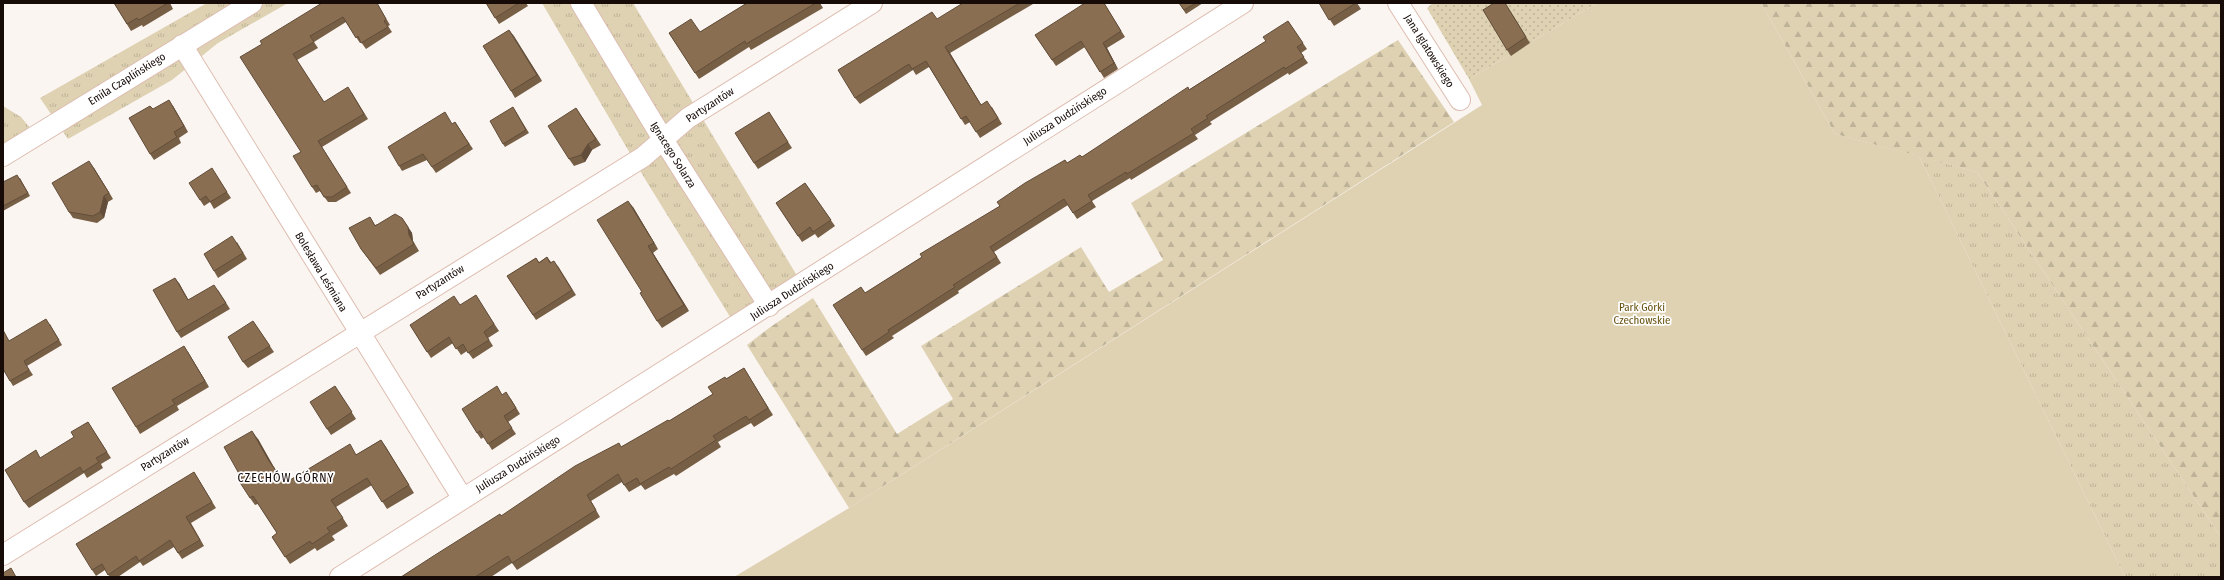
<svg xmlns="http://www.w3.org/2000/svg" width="2224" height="580" viewBox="0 0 2224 580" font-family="'Fira Sans Condensed',sans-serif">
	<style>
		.grass { fill: url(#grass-tufts) }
		.forest { fill: url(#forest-firs) }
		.park { fill: #ded2b3 }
		.garden { fill: url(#garden-dots) }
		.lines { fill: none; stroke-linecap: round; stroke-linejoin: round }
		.minor-casing { stroke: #ddbdb0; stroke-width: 22 }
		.minor { stroke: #fff; stroke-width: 20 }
		.wall { fill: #775f46 }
		.shaded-wall { fill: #614d39 }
		.building { fill: #8a6e51; stroke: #614d39 }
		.labels { text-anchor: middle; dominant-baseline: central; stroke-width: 3.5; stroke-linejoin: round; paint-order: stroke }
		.street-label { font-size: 11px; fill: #160b07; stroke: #fff }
		.park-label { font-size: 11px; fill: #67510e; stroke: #fff }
		.neighbourhood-label { font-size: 12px; letter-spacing: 1px; fill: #160b07; stroke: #fff }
	</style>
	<defs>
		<pattern id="grass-tufts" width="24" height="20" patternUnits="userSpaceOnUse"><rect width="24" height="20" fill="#ded2b3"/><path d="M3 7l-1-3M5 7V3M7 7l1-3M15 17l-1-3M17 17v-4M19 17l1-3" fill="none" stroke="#beb398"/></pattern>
		<pattern id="forest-firs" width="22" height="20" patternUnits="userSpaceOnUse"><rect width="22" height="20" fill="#ded2b3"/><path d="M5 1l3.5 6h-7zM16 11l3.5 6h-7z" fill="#beb398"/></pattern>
		<pattern id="garden-dots" width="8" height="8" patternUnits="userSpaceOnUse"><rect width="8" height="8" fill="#ded2b3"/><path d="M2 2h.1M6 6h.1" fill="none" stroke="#beb398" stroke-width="1.8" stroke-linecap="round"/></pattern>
	</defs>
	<rect width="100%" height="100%" fill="#fbf5f2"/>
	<path class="grass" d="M 207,3 L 288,3 L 218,43 L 172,80 L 68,139 L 40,98 Z
		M 542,3 L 633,3 L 799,279 L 732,320 L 645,179 Z
		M 3,106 L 21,117 L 30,128 L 3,144 Z
		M 1919,156 L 1977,172 L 2221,537 L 2221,577 L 2125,577 Z"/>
	<path class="forest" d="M 1761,3 L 2221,3 L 2221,537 L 1977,172 L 1835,134 Z
		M 1398,40 L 1454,122 L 849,508 L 747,345 L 769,328 L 813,298 L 897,434 L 953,399 L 921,346 L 1081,247 L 1109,292 L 1163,260 L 1131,203 Z"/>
	<path class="park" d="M 1597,3 L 1761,3 L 1835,134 L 1919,156 L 2125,577 L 734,577 L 849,508 L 1482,105 L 1469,79 Z"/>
	<path class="garden" d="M 1433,3 L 1597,3 L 1469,79 L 1427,8 Z"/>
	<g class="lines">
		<g class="minor-casing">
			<path id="minor" d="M 581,3 L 664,141 L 769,306
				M 1398,3 L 1460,100
				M 182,45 L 463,499
				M 3,156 L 252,3
				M 3,555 L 643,157 L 688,118 L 872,3
				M 340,577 L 1243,3"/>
		</g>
		<use href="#minor" class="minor"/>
	</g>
	<path class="wall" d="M 114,3 L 170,3 L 173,9 L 143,27 L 142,25 L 131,31 Z
		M 322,3 L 377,3 L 390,25 L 388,26 L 392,32 L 366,49 L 361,42 L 360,43 L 346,22 L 314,42 L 318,48 L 297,60 L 324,102 L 352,93 L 368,119 L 322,147 L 351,193 L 336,202 L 328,202 L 320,191 L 316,193 L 312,187 L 301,152 L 262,44 Z
		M 486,3 L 526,3 L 528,6 L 499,24 Z
		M 747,3 L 820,3 L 823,8 L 751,50 L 749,47 L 699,79 L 669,33 L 700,32 Z
		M 963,3 L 1032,3 L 1033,4 L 950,53 L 981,105 L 992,107 L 1002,124 L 980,138 L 970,122 L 965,125 L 929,67 L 916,75 L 913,70 L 860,104 L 855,98 Z
		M 1104,3 L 1125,37 L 1107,48 L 1118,69 L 1104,78 L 1085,47 L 1056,66 L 1035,35 Z
		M 1179,3 L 1203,3 L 1186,14 Z
		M 1319,3 L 1357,3 L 1361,9 L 1334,26 Z
		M 1505,3 L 1530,43 L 1511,56 L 1507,50 Z
		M 1288,21 L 1307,49 L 1301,53 L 1308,63 L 1289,75 L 1288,73 L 1210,122 L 1212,124 L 1195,135 L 1198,139 L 1131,180 L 1130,178 L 1092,201 L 1096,207 L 1077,219 L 1068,205 L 994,252 L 1001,263 L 958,291 L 959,293 L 892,336 L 894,338 L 866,356 L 862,350 L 865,293 L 922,257 L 1000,206 L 1065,160 L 1067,163 L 1082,157 L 1266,41 Z
		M 509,30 L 542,81 L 515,98 L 511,91 Z
		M 173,106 L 188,132 L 179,138 L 181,143 L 154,160 L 150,154 L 153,109 Z
		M 576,108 L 601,145 L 592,150 L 585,162 L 574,166 L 569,159 Z
		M 515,110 L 529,133 L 505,147 L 503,144 Z
		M 769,112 L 792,148 L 758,169 L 754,163 Z
		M 455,122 L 473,149 L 436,173 L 427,160 L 402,171 L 399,166 Z
		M 94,168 L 113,199 L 108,202 L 104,218 L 97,223 L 73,218 L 69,212 Z
		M 216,175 L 231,198 L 214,209 L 210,202 L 204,206 L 200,200 Z
		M 20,178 L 30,196 L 3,211 L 3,182 Z
		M 805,183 L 835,226 L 818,238 L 815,234 L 802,242 L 776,203 Z
		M 633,207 L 658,249 L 653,253 L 689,311 L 662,328 L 657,321 L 642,292 Z
		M 370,217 L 375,225 L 402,218 L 412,233 L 413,241 L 419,251 L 380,275 L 361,249 Z
		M 237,242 L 247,259 L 218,278 L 214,271 Z
		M 547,257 L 551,262 L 558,266 L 576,295 L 536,320 L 507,276 L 536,258 L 539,262 Z
		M 179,283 L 188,300 L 218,290 L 230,309 L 181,338 L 177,332 Z
		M 480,302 L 499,331 L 488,338 L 493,346 L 473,359 L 467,351 L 461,355 L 453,343 L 431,358 L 410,325 L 460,305 Z
		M 253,321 L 274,352 L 248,368 L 243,362 Z
		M 50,324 L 62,345 L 27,366 L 33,375 L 13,386 L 10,381 Z
		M 188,352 L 209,387 L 177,406 L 179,410 L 140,434 L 136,427 Z
		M 744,368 L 773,415 L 754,427 L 751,423 L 718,442 L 721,447 L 676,476 L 674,474 L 645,490 L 641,485 L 629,492 L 622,482 L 591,501 L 600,517 L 517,570 L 512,563 L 491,577 L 401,577 L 501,516 L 621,447 L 669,421 L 713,394 L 726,379 Z
		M 335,386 L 356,419 L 331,435 L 327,429 Z
		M 503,395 L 511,399 L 520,414 L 508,422 L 516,434 L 492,450 L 484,437 L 481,439 L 477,433 Z
		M 88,422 L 111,458 L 101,464 L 103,468 L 87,478 L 84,473 L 29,508 L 24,502 L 74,437 Z
		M 258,439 L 274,467 L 285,483 L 357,454 L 381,440 L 414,493 L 387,509 L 372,485 L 336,507 L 348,526 L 332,536 L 335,540 L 317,551 L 315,548 L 290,564 L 272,537 L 277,533 L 258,504 L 255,505 L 250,498 L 242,479 Z
		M 194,472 L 216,508 L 191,523 L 204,546 L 182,559 L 174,547 L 143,566 L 140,562 L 118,577 L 110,577 L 105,570 L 96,576 L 92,570 Z"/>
	<path class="shaded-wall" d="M 509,30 L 514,36 L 542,81 L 537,75 Z
		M 1103,43 L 1107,48 L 1118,69 L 1114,63 Z
		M 945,47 L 950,53 L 985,111 L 981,105 Z
		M 169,100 L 173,106 L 188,132 L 184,126 Z
		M 588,144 L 592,150 L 585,162 L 581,155 Z
		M 89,161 L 94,168 L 113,199 L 109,193 Z
		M 104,196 L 108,202 L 104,218 L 100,212 Z
		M 628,201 L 633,207 L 658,249 L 654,243 Z
		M 402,218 L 412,233 L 413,241 L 419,251 L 409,235 Z
		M 648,246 L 653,253 L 689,311 L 684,305 Z
		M 175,278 L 179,283 L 192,306 L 188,300 Z
		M 184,346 L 188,352 L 209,387 L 205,381 Z
		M 252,431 L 258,439 L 274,468 L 269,461 Z
		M 381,440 L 386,447 L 414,493 L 409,485 Z"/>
	<path class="building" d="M 114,3 L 168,3 L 139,20 L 137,18 L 127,24 Z
		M 322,3 L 377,3 L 386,19 L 384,21 L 388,27 L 361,43 L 358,36 L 356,38 L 343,17 L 310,36 L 314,42 L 293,54 L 324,102 L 348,87 L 364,114 L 318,141 L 347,187 L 332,197 L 324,197 L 317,185 L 312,187 L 293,156 L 301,152 L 240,57 L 262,44 L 260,41 Z
		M 486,3 L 519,3 L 495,18 Z
		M 747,3 L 816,3 L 746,44 L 745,41 L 695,73 L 669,33 L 691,19 L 700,32 Z
		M 963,3 L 1020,3 L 945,47 L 981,105 L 987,101 L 998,118 L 976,132 L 966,116 L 961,119 L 926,61 L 912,69 L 909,64 L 855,98 L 838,70 L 932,12 L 937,19 Z
		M 1085,3 L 1104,3 L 1121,31 L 1103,43 L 1114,63 L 1100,72 L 1081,41 L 1052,60 L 1035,35 Z
		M 1179,3 L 1196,3 L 1184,10 Z
		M 1319,3 L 1356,3 L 1329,20 Z
		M 1494,3 L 1505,3 L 1526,37 L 1507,50 L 1483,10 Z
		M 1288,21 L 1303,43 L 1297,47 L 1304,57 L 1285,69 L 1284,67 L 1206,116 L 1208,118 L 1191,129 L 1194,133 L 1127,174 L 1126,172 L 1088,195 L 1092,201 L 1073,213 L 1064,199 L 990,247 L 997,257 L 953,285 L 955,287 L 888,330 L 889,332 L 862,350 L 833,305 L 861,287 L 865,293 L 922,257 L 920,254 L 1000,206 L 997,202 L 1025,183 L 1065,160 L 1067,163 L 1080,155 L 1082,157 L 1188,87 L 1189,90 L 1266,41 L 1263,37 Z
		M 509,30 L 537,75 L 511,91 L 483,46 Z
		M 169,100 L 184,126 L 174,132 L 177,137 L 150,154 L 129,118 L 150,106 L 153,109 Z
		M 513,107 L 526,130 L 503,144 L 490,121 Z
		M 576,108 L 596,139 L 588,144 L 581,155 L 569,159 L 548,126 Z
		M 445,112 L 452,124 L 455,122 L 469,144 L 432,167 L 423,154 L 399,166 L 388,147 Z
		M 769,112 L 788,142 L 754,163 L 735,133 Z
		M 89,161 L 109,193 L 104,196 L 100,212 L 93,216 L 69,212 L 52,183 Z
		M 212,168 L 227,192 L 210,202 L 206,196 L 200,200 L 189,183 Z
		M 17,175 L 28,193 L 3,206 L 3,182 Z
		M 805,183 L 831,220 L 813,232 L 810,227 L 798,236 L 776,203 Z
		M 628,201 L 654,243 L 648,246 L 684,305 L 657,321 L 640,293 L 642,292 L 597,220 Z
		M 395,214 L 402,218 L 408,227 L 409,235 L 414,244 L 376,268 L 361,249 L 349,228 L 370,217 L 375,226 Z
		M 232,236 L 243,253 L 214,271 L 204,254 Z
		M 547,257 L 550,263 L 554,261 L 572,290 L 533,315 L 507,276 L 536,258 L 539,263 Z
		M 175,278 L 188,300 L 214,285 L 226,303 L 177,332 L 153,290 Z
		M 476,295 L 494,324 L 484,332 L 489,340 L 468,353 L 463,344 L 456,349 L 449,337 L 427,352 L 410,325 L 454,296 L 460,305 Z
		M 46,319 L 59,340 L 24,361 L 29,370 L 10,381 L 3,369 L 3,330 L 9,341 Z
		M 253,321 L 270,346 L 243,362 L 228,337 Z
		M 184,346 L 205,381 L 172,400 L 175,404 L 136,427 L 112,388 Z
		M 744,368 L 768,408 L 749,420 L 746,416 L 713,436 L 716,440 L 671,469 L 669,467 L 640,484 L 637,478 L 624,485 L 618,474 L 587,495 L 596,510 L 512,563 L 508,556 L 475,577 L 401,577 L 435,555 L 500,514 L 501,516 L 575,466 L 619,443 L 621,447 L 668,420 L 669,421 L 713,394 L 708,387 L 725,377 L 726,379 Z
		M 335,386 L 352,412 L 327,429 L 310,402 Z
		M 497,386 L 502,395 L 506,392 L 516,408 L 504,416 L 512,428 L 488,444 L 480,431 L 477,433 L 462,409 Z
		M 88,422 L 107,452 L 96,458 L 99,462 L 83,472 L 80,467 L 24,502 L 5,470 L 36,450 L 40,458 L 74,437 L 71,432 Z
		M 252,431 L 269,461 L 285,483 L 350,444 L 356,455 L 381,440 L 409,485 L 382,502 L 367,478 L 331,500 L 343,518 L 327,528 L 330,532 L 312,544 L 310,541 L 285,557 L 272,537 L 277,533 L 253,496 L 250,498 L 239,481 L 242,479 L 224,447 Z
		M 194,472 L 212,502 L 186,517 L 200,540 L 178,553 L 170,540 L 139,561 L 136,556 L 108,575 L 102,564 L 92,570 L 76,544 Z
		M 11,568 L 16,577 L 3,577 L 3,573 Z"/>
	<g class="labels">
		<g class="street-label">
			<text transform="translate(1429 51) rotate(58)">Jana Iglatowskiego</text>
			<text transform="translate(127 79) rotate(-32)">Emila Czaplińskiego</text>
			<text transform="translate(710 105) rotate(-33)">Partyzantów</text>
			<text transform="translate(1065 116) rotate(-33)">Juliusza Dudzińskiego</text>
			<text transform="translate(673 155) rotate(58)">Ignacego Solarza</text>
			<text transform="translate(321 272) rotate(59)">Bolesława Leśmiana</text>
			<text transform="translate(440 282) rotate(-32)">Partyzantów</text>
			<text transform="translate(792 291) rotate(-33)">Juliusza Dudzińskiego</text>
			<text transform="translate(165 454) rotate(-32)">Partyzantów</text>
			<text transform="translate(518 464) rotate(-32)">Juliusza Dudzińskiego</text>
		</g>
		<g class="park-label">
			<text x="1642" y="307">Park Górki<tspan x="1642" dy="13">Czechowskie</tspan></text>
		</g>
		<g class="neighbourhood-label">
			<text x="286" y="478">CZECHÓW GÓRNY</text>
		</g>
	</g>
	<rect width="2224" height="580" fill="none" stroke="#160b07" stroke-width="8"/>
</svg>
